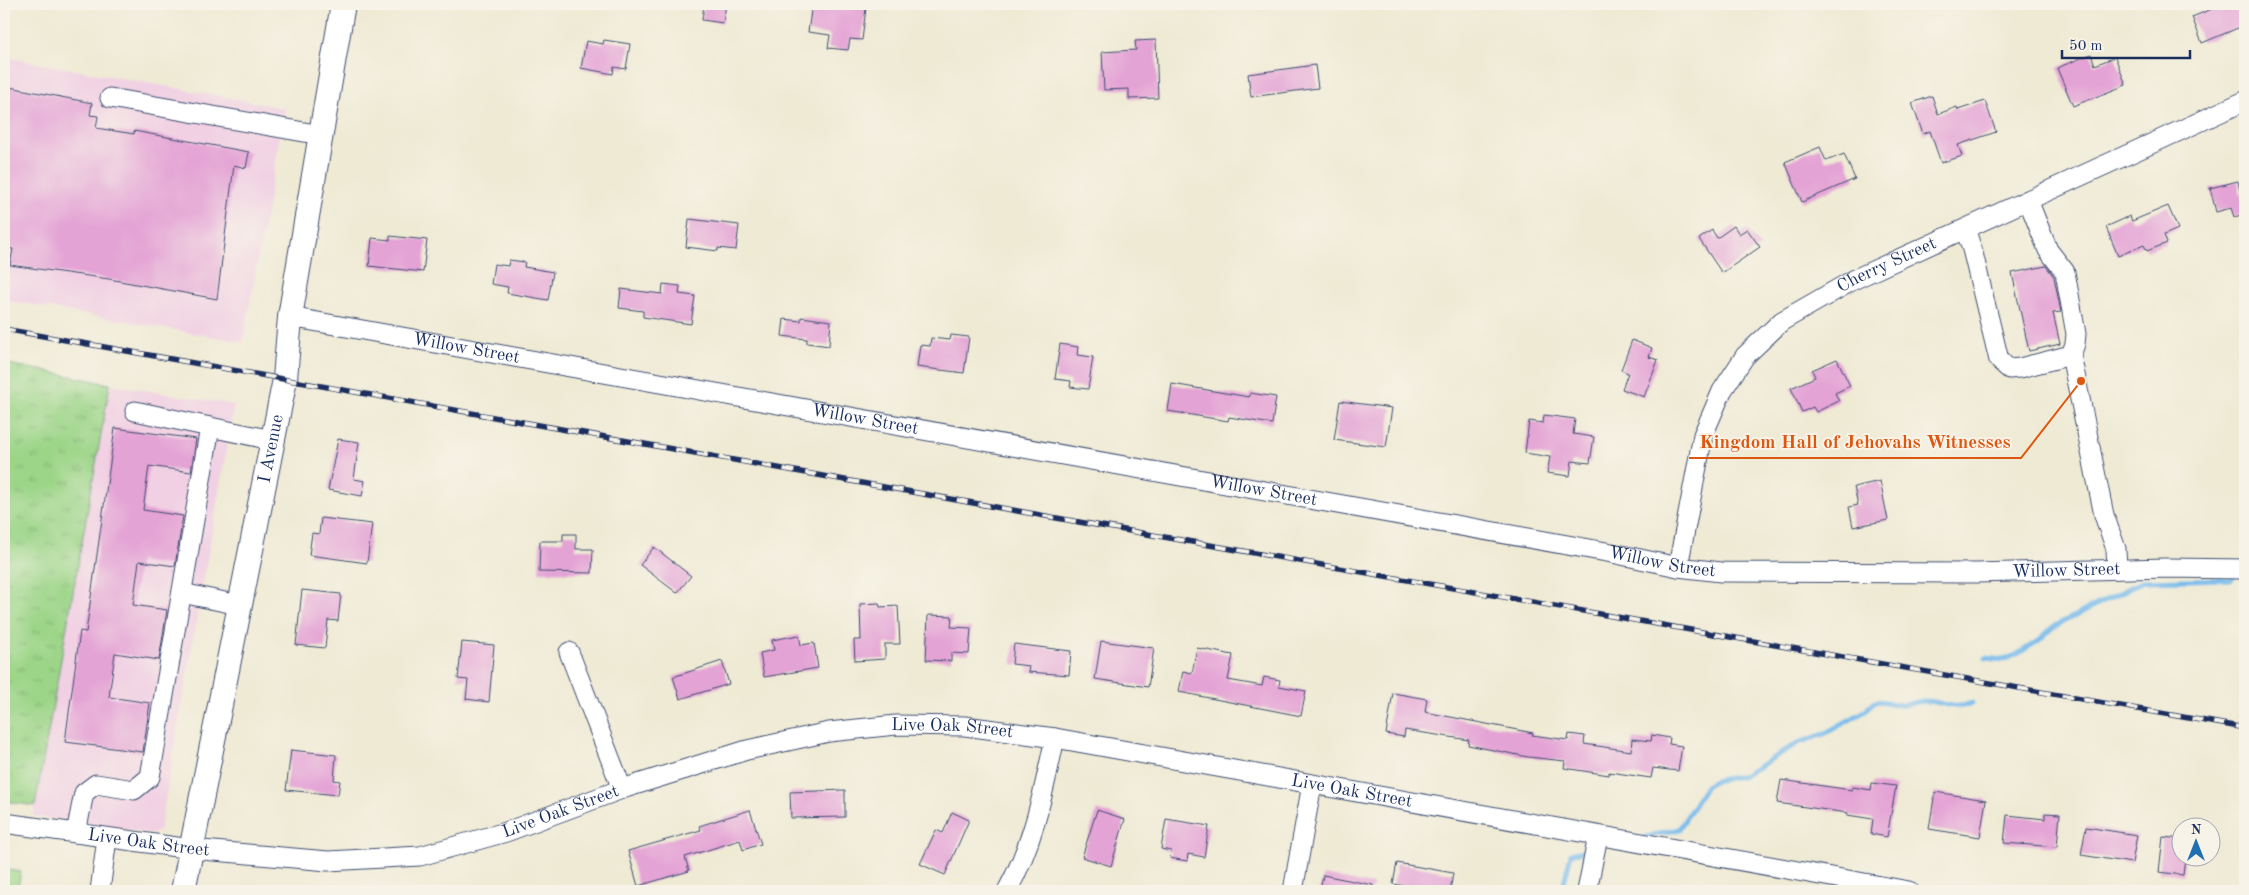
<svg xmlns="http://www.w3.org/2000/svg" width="2249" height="895" viewBox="0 0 2249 895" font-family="'Old Standard TT',serif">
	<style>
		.built { fill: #f1d0e3 }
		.grass { fill: url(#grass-tufts); stroke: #5c8273 }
		.park { fill: #9cd588; stroke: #5c8273 }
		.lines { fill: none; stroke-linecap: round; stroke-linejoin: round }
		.stream { stroke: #75baec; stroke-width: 5 }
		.building { fill: #e4a3d5 }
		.minor-casing { stroke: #3b4b70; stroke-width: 21 }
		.major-casing { stroke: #3b4b70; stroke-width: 26 }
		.minor { stroke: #fff; stroke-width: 19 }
		.major { stroke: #fff; stroke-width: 24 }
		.rail-casing { stroke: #1b2f5e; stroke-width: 5.5 }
		.rail { stroke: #f7f3e8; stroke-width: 4; stroke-dasharray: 11; stroke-linecap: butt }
		.labels { text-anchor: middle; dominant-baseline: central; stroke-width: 4; stroke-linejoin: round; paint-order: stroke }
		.street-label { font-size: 18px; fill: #1b2f5e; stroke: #f7f3e8 }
		.leader { fill: none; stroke: #de5710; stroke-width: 2 }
		.callout-dot { fill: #de5710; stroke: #f7f3e8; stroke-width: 2 }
		.callout-label { font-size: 19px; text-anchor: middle; font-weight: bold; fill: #de5710; stroke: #f7f3e8; stroke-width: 4; stroke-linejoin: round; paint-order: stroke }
	</style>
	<defs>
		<pattern id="grass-tufts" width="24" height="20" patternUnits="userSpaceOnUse" patternTransform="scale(1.25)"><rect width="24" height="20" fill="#9cd588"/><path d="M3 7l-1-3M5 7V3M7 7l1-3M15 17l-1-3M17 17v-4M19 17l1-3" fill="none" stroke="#86b778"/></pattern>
	</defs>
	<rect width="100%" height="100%" fill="#f7f3e8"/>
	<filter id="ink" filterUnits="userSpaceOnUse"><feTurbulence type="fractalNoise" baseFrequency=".02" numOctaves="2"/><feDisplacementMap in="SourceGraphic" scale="10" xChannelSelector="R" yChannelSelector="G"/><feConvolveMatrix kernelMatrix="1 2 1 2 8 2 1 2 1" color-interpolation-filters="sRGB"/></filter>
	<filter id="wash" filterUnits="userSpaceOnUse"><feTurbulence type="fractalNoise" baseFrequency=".0096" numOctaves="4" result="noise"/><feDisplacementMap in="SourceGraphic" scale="20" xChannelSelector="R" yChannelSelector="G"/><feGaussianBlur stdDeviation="1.12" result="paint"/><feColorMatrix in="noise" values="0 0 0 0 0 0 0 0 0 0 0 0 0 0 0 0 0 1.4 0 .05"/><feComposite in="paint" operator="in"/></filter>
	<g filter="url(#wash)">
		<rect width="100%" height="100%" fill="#efead4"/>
		<path class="built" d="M 4,57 L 285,108 L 243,342 L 4,300 Z
			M 110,384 L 234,405 L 160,830 L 153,834 L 33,816 Z"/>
		<path class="grass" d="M 4,363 L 110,384 L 35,806 L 4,801 Z"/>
		<path class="park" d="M 4,869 L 21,872 L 17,891 L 4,891 Z"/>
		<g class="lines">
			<path class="stream" d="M 1986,658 L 2003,660 L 2016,655 L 2038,641 L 2053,627 L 2143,581 L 2231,579 L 2235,575
				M 1646,837 L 1679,829 L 1706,786 L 1714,781 L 1745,775 L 1798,743 L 1824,734 L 1867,710 C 1875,694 1889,705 1902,705 C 1910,705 1918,700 1926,701 C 1945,702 1952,711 1972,703
				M 1562,891 L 1571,854 L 1591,849"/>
		</g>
		<g id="blocks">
			<path class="building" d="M 704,4 L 726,4 L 723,23 L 702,20 Z
				M 812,4 L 832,4 L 866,8 L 862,40 L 850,39 L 848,50 L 828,48 L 830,35 L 808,32 Z
				M 2224,4 L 2245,4 L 2245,25 L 2202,43 L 2192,17 Z
				M 604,40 L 630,44 L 626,69 L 614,67 L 613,74 L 581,68 L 586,41 L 603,44 Z
				M 1156,40 L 1158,98 L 1129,99 L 1129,89 L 1104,90 L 1102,52 L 1136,50 L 1135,41 Z
				M 2091,54 L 2095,65 L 2115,57 L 2126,85 L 2073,106 L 2057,68 Z
				M 1315,65 L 1318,88 L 1251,97 L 1248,74 Z
				M 4,86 L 92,103 L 90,115 L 98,116 L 96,128 L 134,134 L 134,131 L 249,152 L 246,168 L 234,165 L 217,299 L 109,279 L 10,265 L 13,249 L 4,248 Z
				M 1932,96 L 1938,114 L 1957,107 L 1958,110 L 1985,101 L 1996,132 L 1958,145 L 1962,156 L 1941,163 L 1930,131 L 1923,134 L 1912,103 Z
				M 1820,147 L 1826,161 L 1844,154 L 1855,179 L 1802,202 L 1785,162 Z
				M 2238,181 L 2245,214 L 2234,217 L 2231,208 L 2216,212 L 2210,188 Z
				M 2168,206 L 2178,229 L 2164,235 L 2167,243 L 2147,251 L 2144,245 L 2118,256 L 2106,227 L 2130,216 L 2132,221 Z
				M 689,219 L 739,225 L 736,250 L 718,248 L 718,251 L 686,247 Z
				M 1734,226 L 1739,234 L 1747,229 L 1760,247 L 1722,273 L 1699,239 L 1712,230 L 1717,238 Z
				M 390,236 L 427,240 L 423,272 L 369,266 L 372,238 L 390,240 Z
				M 509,260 L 525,262 L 524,267 L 553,272 L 548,300 L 507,293 L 508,287 L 491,284 L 494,264 L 508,266 Z
				M 2046,266 L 2054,277 L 2061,312 L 2053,313 L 2060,344 L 2029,351 L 2012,273 Z
				M 663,284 L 680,286 L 679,294 L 695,296 L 691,324 L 643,317 L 643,311 L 619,308 L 621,289 L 662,294 Z
				M 801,317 L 831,321 L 829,346 L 807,343 L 807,339 L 782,336 L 784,319 L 801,321 Z
				M 951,335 L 969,337 L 964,373 L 917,367 L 920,345 L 930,346 L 931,338 L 950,340 Z
				M 1632,340 L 1652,348 L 1649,357 L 1658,360 L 1644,397 L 1622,389 L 1628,373 L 1621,370 Z
				M 1060,344 L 1078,347 L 1077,355 L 1093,357 L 1088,389 L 1070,387 L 1071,381 L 1055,379 Z
				M 1837,359 L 1850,386 L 1835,393 L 1839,401 L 1816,412 L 1813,407 L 1802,412 L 1791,388 L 1815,377 L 1812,370 Z
				M 1172,384 L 1249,397 L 1250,393 L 1276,397 L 1272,424 L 1229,417 L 1228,421 L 1168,411 Z
				M 1340,401 L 1392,408 L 1386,447 L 1334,440 Z
				M 1544,415 L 1575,419 L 1573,434 L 1594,437 L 1590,463 L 1572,461 L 1570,476 L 1547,473 L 1550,457 L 1525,453 L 1529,421 L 1543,423 Z
				M 115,428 L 196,439 L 191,472 L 149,466 L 143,510 L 183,516 L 175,566 L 139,561 L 133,605 L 167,610 L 159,660 L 115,653 L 109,697 L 150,703 L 143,752 L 65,742 L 80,631 L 86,632 Z
				M 338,439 L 359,442 L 354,479 L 365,481 L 362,496 L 328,490 Z
				M 1880,481 L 1888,520 L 1853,527 L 1849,507 L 1858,505 L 1854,487 Z
				M 321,518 L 372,524 L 367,563 L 309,555 L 312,533 L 319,534 Z
				M 563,534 L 576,534 L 576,549 L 593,549 L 592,573 L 539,572 L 540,541 L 563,541 Z
				M 654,547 L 691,576 L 677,593 L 640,565 Z
				M 302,590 L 341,594 L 338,621 L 328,620 L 325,648 L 296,645 Z
				M 879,603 L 880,607 L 898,606 L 900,644 L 885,644 L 885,659 L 855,661 L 854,640 L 861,640 L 860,604 Z
				M 928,615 L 952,616 L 951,627 L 971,628 L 969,654 L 951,653 L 951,661 L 926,660 Z
				M 799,635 L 801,645 L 814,643 L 818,668 L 764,677 L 760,653 L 774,650 L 772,640 Z
				M 1101,641 L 1154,648 L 1148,687 L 1095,679 Z
				M 462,642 L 494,645 L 489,702 L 466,699 L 468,680 L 458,679 Z
				M 1014,644 L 1071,651 L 1069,675 L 1028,672 L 1029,666 L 1012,664 Z
				M 1197,648 L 1233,655 L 1228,680 L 1262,686 L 1264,677 L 1280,680 L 1279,686 L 1306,691 L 1301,716 L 1179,692 L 1183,671 L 1192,673 Z
				M 722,661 L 729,684 L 680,699 L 673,677 Z
				M 1393,693 L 1427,699 L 1425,712 L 1533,733 L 1532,735 L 1568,740 L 1569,734 L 1585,736 L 1584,744 L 1631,751 L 1632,739 L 1651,741 L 1652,735 L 1670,738 L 1669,744 L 1682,746 L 1678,771 L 1653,768 L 1651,778 L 1609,772 L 1609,775 L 1564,768 L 1565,761 L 1528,757 L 1468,745 L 1469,740 L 1405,730 L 1404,737 L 1386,734 Z
				M 291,750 L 336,755 L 334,780 L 340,781 L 338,795 L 286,790 Z
				M 1781,780 L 1852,790 L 1852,787 L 1871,790 L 1872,783 L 1896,786 L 1887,837 L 1871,834 L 1873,819 L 1847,815 L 1848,813 L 1777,803 Z
				M 845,790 L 845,817 L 791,818 L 790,792 Z
				M 1935,792 L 1986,800 L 1980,837 L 1929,829 Z
				M 750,810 L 761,844 L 743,850 L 740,840 L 685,857 L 689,871 L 638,886 L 628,851 L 701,830 L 699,826 Z
				M 1097,810 L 1125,819 L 1111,866 L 1082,857 Z
				M 952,812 L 969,820 L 945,875 L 920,864 L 936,830 L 943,833 Z
				M 2045,813 L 2060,814 L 2057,847 L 2004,843 L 2007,815 L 2045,819 Z
				M 1166,819 L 1209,826 L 1204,857 L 1188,854 L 1187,861 L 1170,858 L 1171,851 L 1161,849 Z
				M 2086,827 L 2137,835 L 2132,863 L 2081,855 Z
				M 2163,837 L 2182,839 L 2182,858 L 2185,858 L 2183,875 L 2159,872 Z
				M 1397,863 L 1453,873 L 1450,891 L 1433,891 L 1393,884 Z
				M 1323,875 L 1373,885 L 1372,891 L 1320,891 Z"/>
		</g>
	</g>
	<g filter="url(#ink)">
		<use href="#blocks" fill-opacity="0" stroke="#3b4b70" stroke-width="1"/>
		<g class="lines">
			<g class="minor-casing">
				<g id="minor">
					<path d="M 110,98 L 321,135"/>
					<path d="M 1965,229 L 1972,249 L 1999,360 L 2009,369 L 2020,368 L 2071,355 L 2075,344 L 2076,334 L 2065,272 L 2048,250 L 2028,200"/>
					<path id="s1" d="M 290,317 L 1612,553 L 1678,567 L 1721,572 L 1976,573 L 2166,568 L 2245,569"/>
					<path d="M 2071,355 L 2104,515 L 2116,549 L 2117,569"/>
					<path d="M 210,427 L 272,440"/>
					<path id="s2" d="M 1678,567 L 1703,435 L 1722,391 L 1745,356 L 1782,321 L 1855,279 L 2245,101"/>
					<path d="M 182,593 L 239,605"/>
					<path d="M 569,652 L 622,789"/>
					<path id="s3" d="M 4,823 L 191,849 L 328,861 L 420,856 L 506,832 L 622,789 L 747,750 L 829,732 L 896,725 L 965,726 L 1055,738 L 1909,891"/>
					<path d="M 76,833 L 84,793 L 96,784 L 134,790 L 150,777 L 210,427 L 135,411"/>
					<path d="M 100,891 L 107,838"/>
					<path d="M 1007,891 C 1034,842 1043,793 1055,738"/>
					<path d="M 1293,891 L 1312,784"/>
					<path d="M 1587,891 L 1598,836"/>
				</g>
			</g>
			<g class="major-casing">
				<g id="major">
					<path id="s4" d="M 183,891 L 285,379 L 290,317 L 343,4"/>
				</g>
			</g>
			<use href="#minor" class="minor"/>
			<use href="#major" class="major"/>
			<g class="rail-casing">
				<path id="rail" d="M 4,329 L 1079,522 L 2245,728"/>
			</g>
			<use href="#rail" class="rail"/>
		</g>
	</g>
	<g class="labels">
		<g class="street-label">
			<text stroke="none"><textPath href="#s2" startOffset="394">Cherry Street</textPath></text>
			<text stroke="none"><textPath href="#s1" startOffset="179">Willow Street</textPath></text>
			<text stroke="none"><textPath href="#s1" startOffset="584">Willow Street</textPath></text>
			<text stroke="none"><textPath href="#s4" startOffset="451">I Avenue</textPath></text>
			<text stroke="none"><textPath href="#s1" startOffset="989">Willow Street</textPath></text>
			<text stroke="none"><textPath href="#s1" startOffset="1394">Willow Street</textPath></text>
			<text stroke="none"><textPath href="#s1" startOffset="1799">Willow Street</textPath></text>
			<text stroke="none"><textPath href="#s3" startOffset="970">Live Oak Street</textPath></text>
			<text stroke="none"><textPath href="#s3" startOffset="1375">Live Oak Street</textPath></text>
			<text stroke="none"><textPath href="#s3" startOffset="566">Live Oak Street</textPath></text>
			<text stroke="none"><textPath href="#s3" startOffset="146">Live Oak Street</textPath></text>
		</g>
	</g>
	<path class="leader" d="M2081 381L2021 458H1689"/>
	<circle class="callout-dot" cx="2081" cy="381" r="5"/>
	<g class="callout-label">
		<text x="1855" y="448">Kingdom Hall of Jehovahs Witnesses</text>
	</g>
	<rect width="2249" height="895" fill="none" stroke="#f7f3e8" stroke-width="20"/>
	<g transform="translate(2196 842)"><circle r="24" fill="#f7f3e8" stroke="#9fa5b1"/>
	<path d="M0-4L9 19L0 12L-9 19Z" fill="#1f6fb2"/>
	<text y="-8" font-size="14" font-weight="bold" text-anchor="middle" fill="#1b2f5e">N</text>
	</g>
	<path d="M2062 50v8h128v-8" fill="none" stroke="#1b2f5e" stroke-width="2.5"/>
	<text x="2069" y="50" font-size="15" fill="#1b2f5e" stroke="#f7f3e8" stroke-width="4" paint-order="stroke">50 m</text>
</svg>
